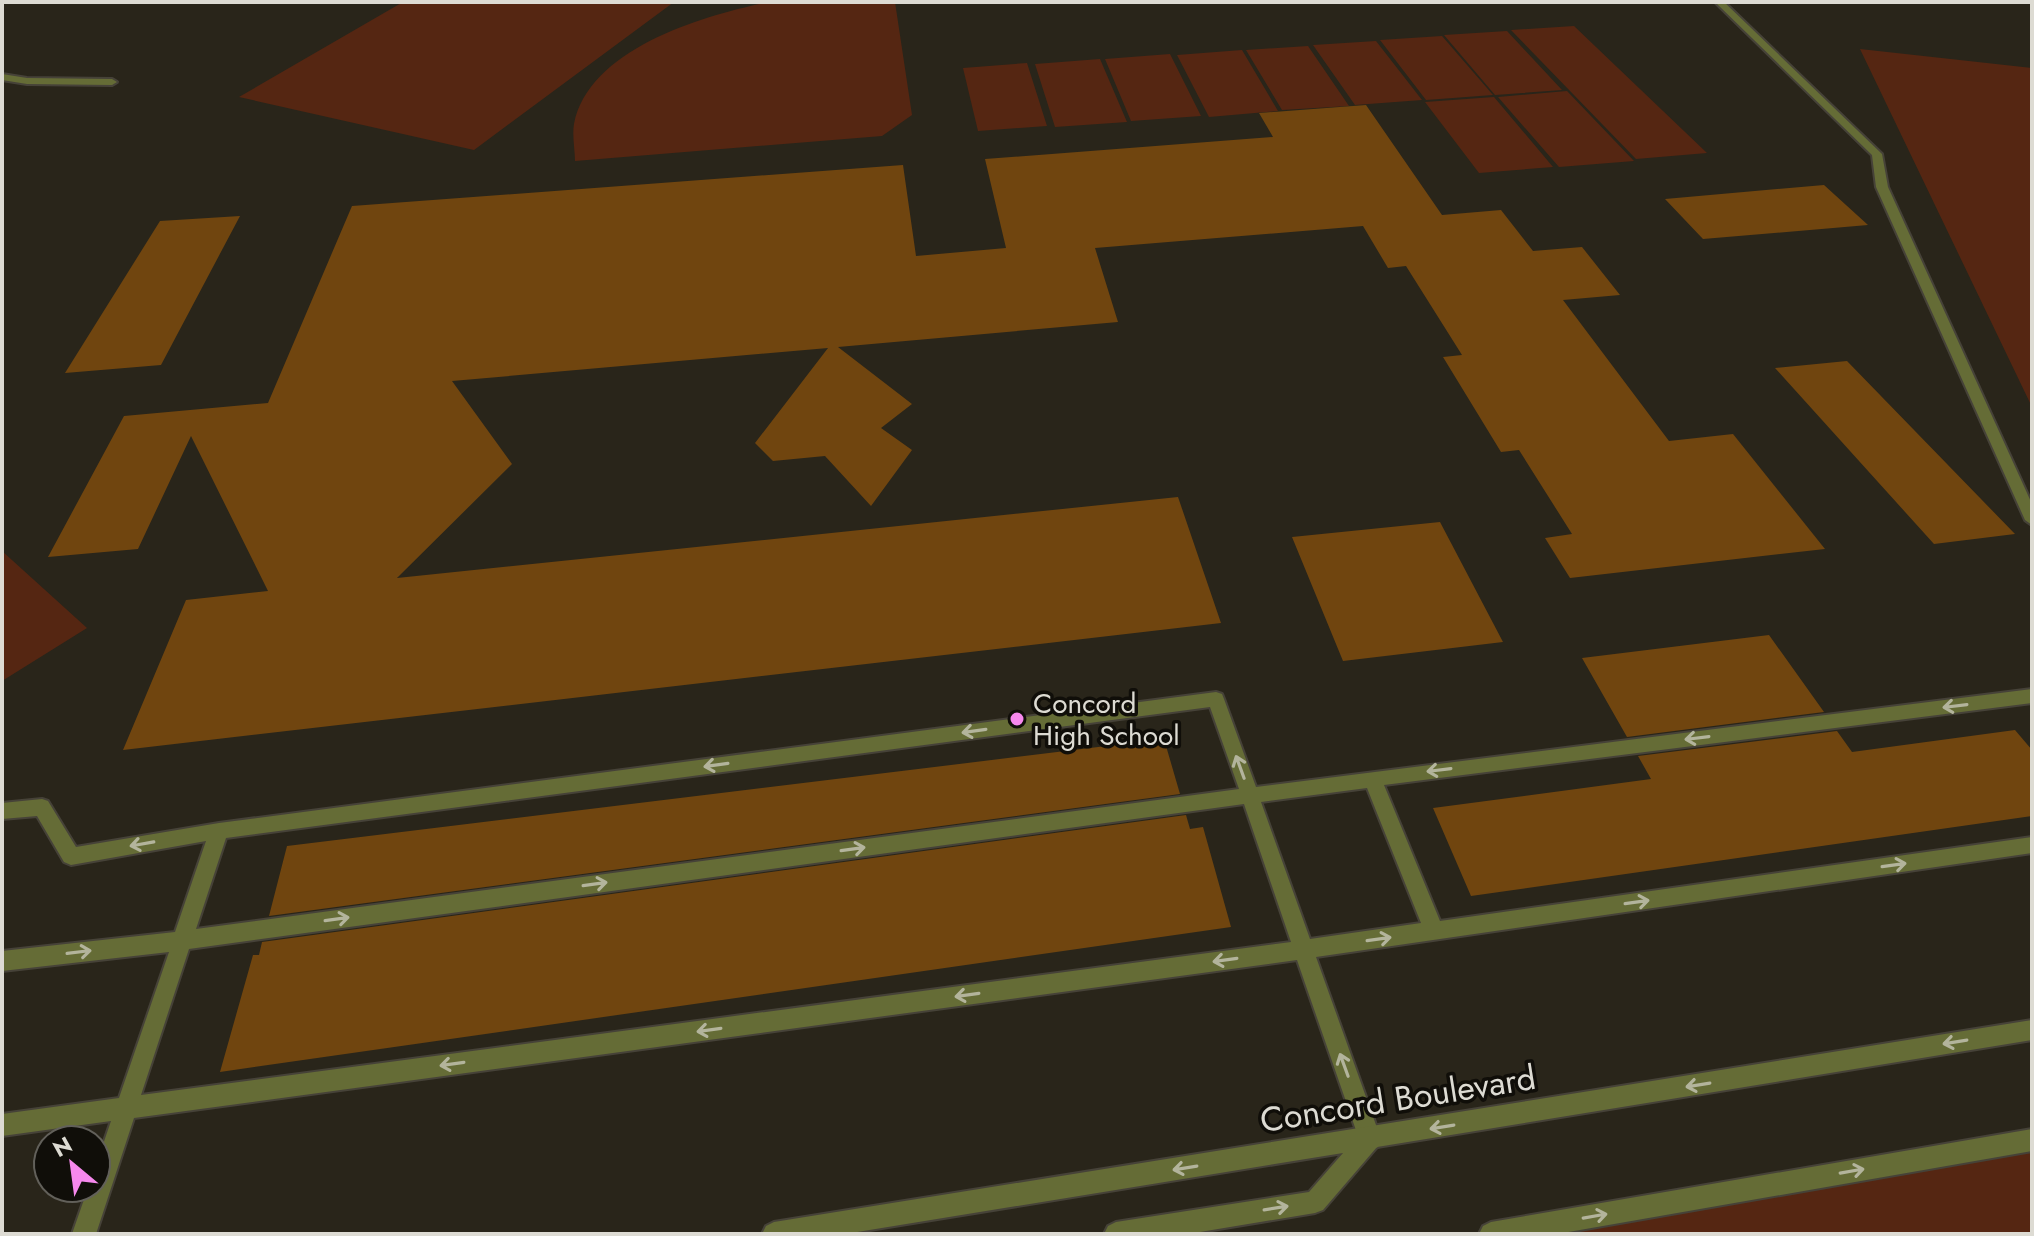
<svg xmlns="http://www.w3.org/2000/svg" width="2034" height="1236" viewBox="0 0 2034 1236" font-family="Jost,sans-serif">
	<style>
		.green { fill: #552612 }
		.building { fill: #70450f }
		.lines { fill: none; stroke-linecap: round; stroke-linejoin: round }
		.service-casing { stroke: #464238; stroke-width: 4 }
		.minor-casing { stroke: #464238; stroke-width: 4 }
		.tertiary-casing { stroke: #464238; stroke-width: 4 }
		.service { fill: #656c36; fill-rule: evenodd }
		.minor { fill: #656c36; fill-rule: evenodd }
		.tertiary { fill: #656c36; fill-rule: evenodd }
		.oneway { stroke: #b3b49c }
		.poi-dot { fill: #f688ed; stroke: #100e09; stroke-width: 3 }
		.labels { text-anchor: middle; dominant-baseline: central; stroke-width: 7; stroke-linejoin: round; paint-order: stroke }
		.poi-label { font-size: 28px; fill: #dddbd3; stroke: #100e09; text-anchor: start }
		.near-street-label { font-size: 34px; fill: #dddbd3; stroke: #100e09 }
	</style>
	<rect width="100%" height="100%" fill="#29251a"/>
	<path class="green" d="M 403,2 L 674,2 L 474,150 L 239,97 Z
		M 769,2 L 895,2 L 912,115 L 882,136 L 575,161 C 575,150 572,135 574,124 C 589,48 705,15 769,2 Z
		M 1574,26 L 1707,153 L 1636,159 L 1511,30 Z
		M 1507,31 L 1562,90 L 1495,95 L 1444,35 Z
		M 1442,36 L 1493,95 L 1426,100 L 1380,40 Z
		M 1376,41 L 1422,100 L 1355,105 L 1313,45 Z
		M 1308,46 L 1349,106 L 1282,110 L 1246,50 Z
		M 1860,49 L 2032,68 L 2032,407 Z
		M 1242,50 L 1278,111 L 1209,117 L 1177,55 Z
		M 1170,54 L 1201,116 L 1131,121 L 1105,59 Z
		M 1100,59 L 1127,122 L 1055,127 L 1035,64 Z
		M 1027,63 L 1047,126 L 978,131 L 963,68 Z
		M 1567,91 L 1634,161 L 1559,167 L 1498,97 Z
		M 1494,97 L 1553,167 L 1479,173 L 1425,102 Z
		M 2,551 L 87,628 L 2,681 Z
		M 2032,1140 L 2032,1234 L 1491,1234 Z"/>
	<path class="building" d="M 1366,105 L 1442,215 L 1501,210 L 1533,251 L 1582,247 L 1620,295 L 1563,300 L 1669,441 L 1733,434 L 1825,549 L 1570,578 L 1545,538 L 1572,534 L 1519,450 L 1501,452 L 1443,357 L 1462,355 L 1406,266 L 1388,268 L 1363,226 L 1095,248 L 1118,322 L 838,347 L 912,404 L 881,428 L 912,450 L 871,506 L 825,456 L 773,461 L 755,443 L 828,348 L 452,381 L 512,464 L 397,578 L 1178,497 L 1221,623 L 123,750 L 186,600 L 268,591 L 191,436 L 138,549 L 48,557 L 124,416 L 268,403 L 352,206 L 903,165 L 916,256 L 1006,248 L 985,159 L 1273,137 L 1259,113 Z
		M 1824,185 L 1868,225 L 1703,239 L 1665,199 Z
		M 240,216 L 161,365 L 65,373 L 160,221 Z
		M 1847,361 L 2015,534 L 1934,544 L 1775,368 Z
		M 1440,522 L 1503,642 L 1343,661 L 1292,537 Z
		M 1769,635 L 1824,712 L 1627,737 L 1582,658 Z
		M 2015,730 L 2032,750 L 2032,816 L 1471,896 L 1433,808 L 1651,779 L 1638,756 L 1837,731 L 1852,752 Z
		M 1164,739 L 1180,794 L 269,916 L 287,846 Z
		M 1186,815 L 1190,829 L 1203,827 L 1231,927 L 220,1072 L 253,955 L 259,955 L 262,942 Z"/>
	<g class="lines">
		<g class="service-casing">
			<path id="service" d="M 1715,2 L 1724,2 L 1882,154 L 1888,187 L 2032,504 L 2032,525 L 2025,520 L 1876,187 L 1872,155 Z
				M 2032,689 L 2032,703 L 1384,785 L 1440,921 L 2032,837 L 2032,853 L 1316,957 L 1381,1139 L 1378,1147 L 1370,1150 L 1362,1147 L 1359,1139 L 1297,960 L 134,1118 L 96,1234 L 72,1234 L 88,1188 L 96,1188 L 96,1165 L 111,1121 L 2,1136 L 2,1114 L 119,1098 L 169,952 L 2,971 L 2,951 L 175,932 L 206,841 L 71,865 L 64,862 L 37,816 L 2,819 L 2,803 L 42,799 L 48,801 L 76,847 L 219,823 L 1216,692 L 1222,694 L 1224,699 L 1256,787 ZM 1210,707 L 1239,789 L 196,929 L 226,838 ZM 1367,788 L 1421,923 L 1310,939 L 1261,802 ZM 1244,804 L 1291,942 L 141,1095 L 189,949 Z"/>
		</g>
		<g class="minor-casing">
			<path id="minor" d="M 2,74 L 27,78 L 112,79 L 117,82 L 112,85 L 27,84 L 2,80 Z"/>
		</g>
		<g class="tertiary-casing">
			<path id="tertiary" d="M 2032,1020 L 2032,1040 L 1377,1147 L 1323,1210 L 1315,1213 L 1188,1234 L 1104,1234 L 1108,1226 L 1116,1222 L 1309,1192 L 1343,1153 L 845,1234 L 762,1234 L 766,1226 L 774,1222 Z
				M 2032,1129 L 2032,1151 L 1557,1234 L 1479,1234 L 1483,1226 L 1491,1222 Z"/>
		</g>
		<use href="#service" class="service"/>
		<use href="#minor" class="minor"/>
		<use href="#tertiary" class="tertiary"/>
	</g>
	<defs><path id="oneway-shaft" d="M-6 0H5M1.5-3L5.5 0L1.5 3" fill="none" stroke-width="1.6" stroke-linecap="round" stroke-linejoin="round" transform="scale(2)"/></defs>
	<g class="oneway">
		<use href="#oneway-shaft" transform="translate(1955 706) rotate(173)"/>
		<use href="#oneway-shaft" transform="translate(974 731) rotate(172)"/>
		<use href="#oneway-shaft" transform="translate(1697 738) rotate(173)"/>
		<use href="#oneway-shaft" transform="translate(716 765) rotate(172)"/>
		<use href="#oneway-shaft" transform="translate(1240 767) rotate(-110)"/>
		<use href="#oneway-shaft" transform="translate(1439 770) rotate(173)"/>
		<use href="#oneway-shaft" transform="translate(142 844) rotate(170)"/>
		<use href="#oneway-shaft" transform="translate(853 849) rotate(-8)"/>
		<use href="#oneway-shaft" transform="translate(1894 865) rotate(-8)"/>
		<use href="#oneway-shaft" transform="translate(595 884) rotate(-8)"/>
		<use href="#oneway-shaft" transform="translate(1637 902) rotate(-8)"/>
		<use href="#oneway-shaft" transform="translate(337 919) rotate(-8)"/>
		<use href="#oneway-shaft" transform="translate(1379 939) rotate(-8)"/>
		<use href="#oneway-shaft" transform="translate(79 952) rotate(-7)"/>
		<use href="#oneway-shaft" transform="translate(1225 960) rotate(172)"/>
		<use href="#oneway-shaft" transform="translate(967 995) rotate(172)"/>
		<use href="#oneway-shaft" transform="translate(709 1030) rotate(172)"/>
		<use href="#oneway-shaft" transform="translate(1955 1042) rotate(171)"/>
		<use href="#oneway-shaft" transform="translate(452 1064) rotate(172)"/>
		<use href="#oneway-shaft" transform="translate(1344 1065) rotate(-110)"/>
		<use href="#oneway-shaft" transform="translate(1698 1085) rotate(171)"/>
		<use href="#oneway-shaft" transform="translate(1442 1127) rotate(171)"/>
		<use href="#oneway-shaft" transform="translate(1185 1168) rotate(171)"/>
		<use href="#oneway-shaft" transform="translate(1852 1171) rotate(-10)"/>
		<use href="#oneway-shaft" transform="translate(1276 1208) rotate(-9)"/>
		<use href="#oneway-shaft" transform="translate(1595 1216) rotate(-10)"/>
	</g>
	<circle class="poi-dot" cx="1017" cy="719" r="8"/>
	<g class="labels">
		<g class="poi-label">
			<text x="1033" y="703">Concord<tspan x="1033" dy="32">High School</tspan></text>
		</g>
		<g class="near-street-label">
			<text transform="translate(1398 1099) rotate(-9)">Concord Boulevard</text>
		</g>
	</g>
	<rect width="2034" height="1236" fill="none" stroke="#dddbd3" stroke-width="8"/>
	<g transform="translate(72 1164) rotate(331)"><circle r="38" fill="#100e09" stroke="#62605a" stroke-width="2"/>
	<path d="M0-6L14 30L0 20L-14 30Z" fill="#f688ed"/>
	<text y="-12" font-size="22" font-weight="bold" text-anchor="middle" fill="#dddbd3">N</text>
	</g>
</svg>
